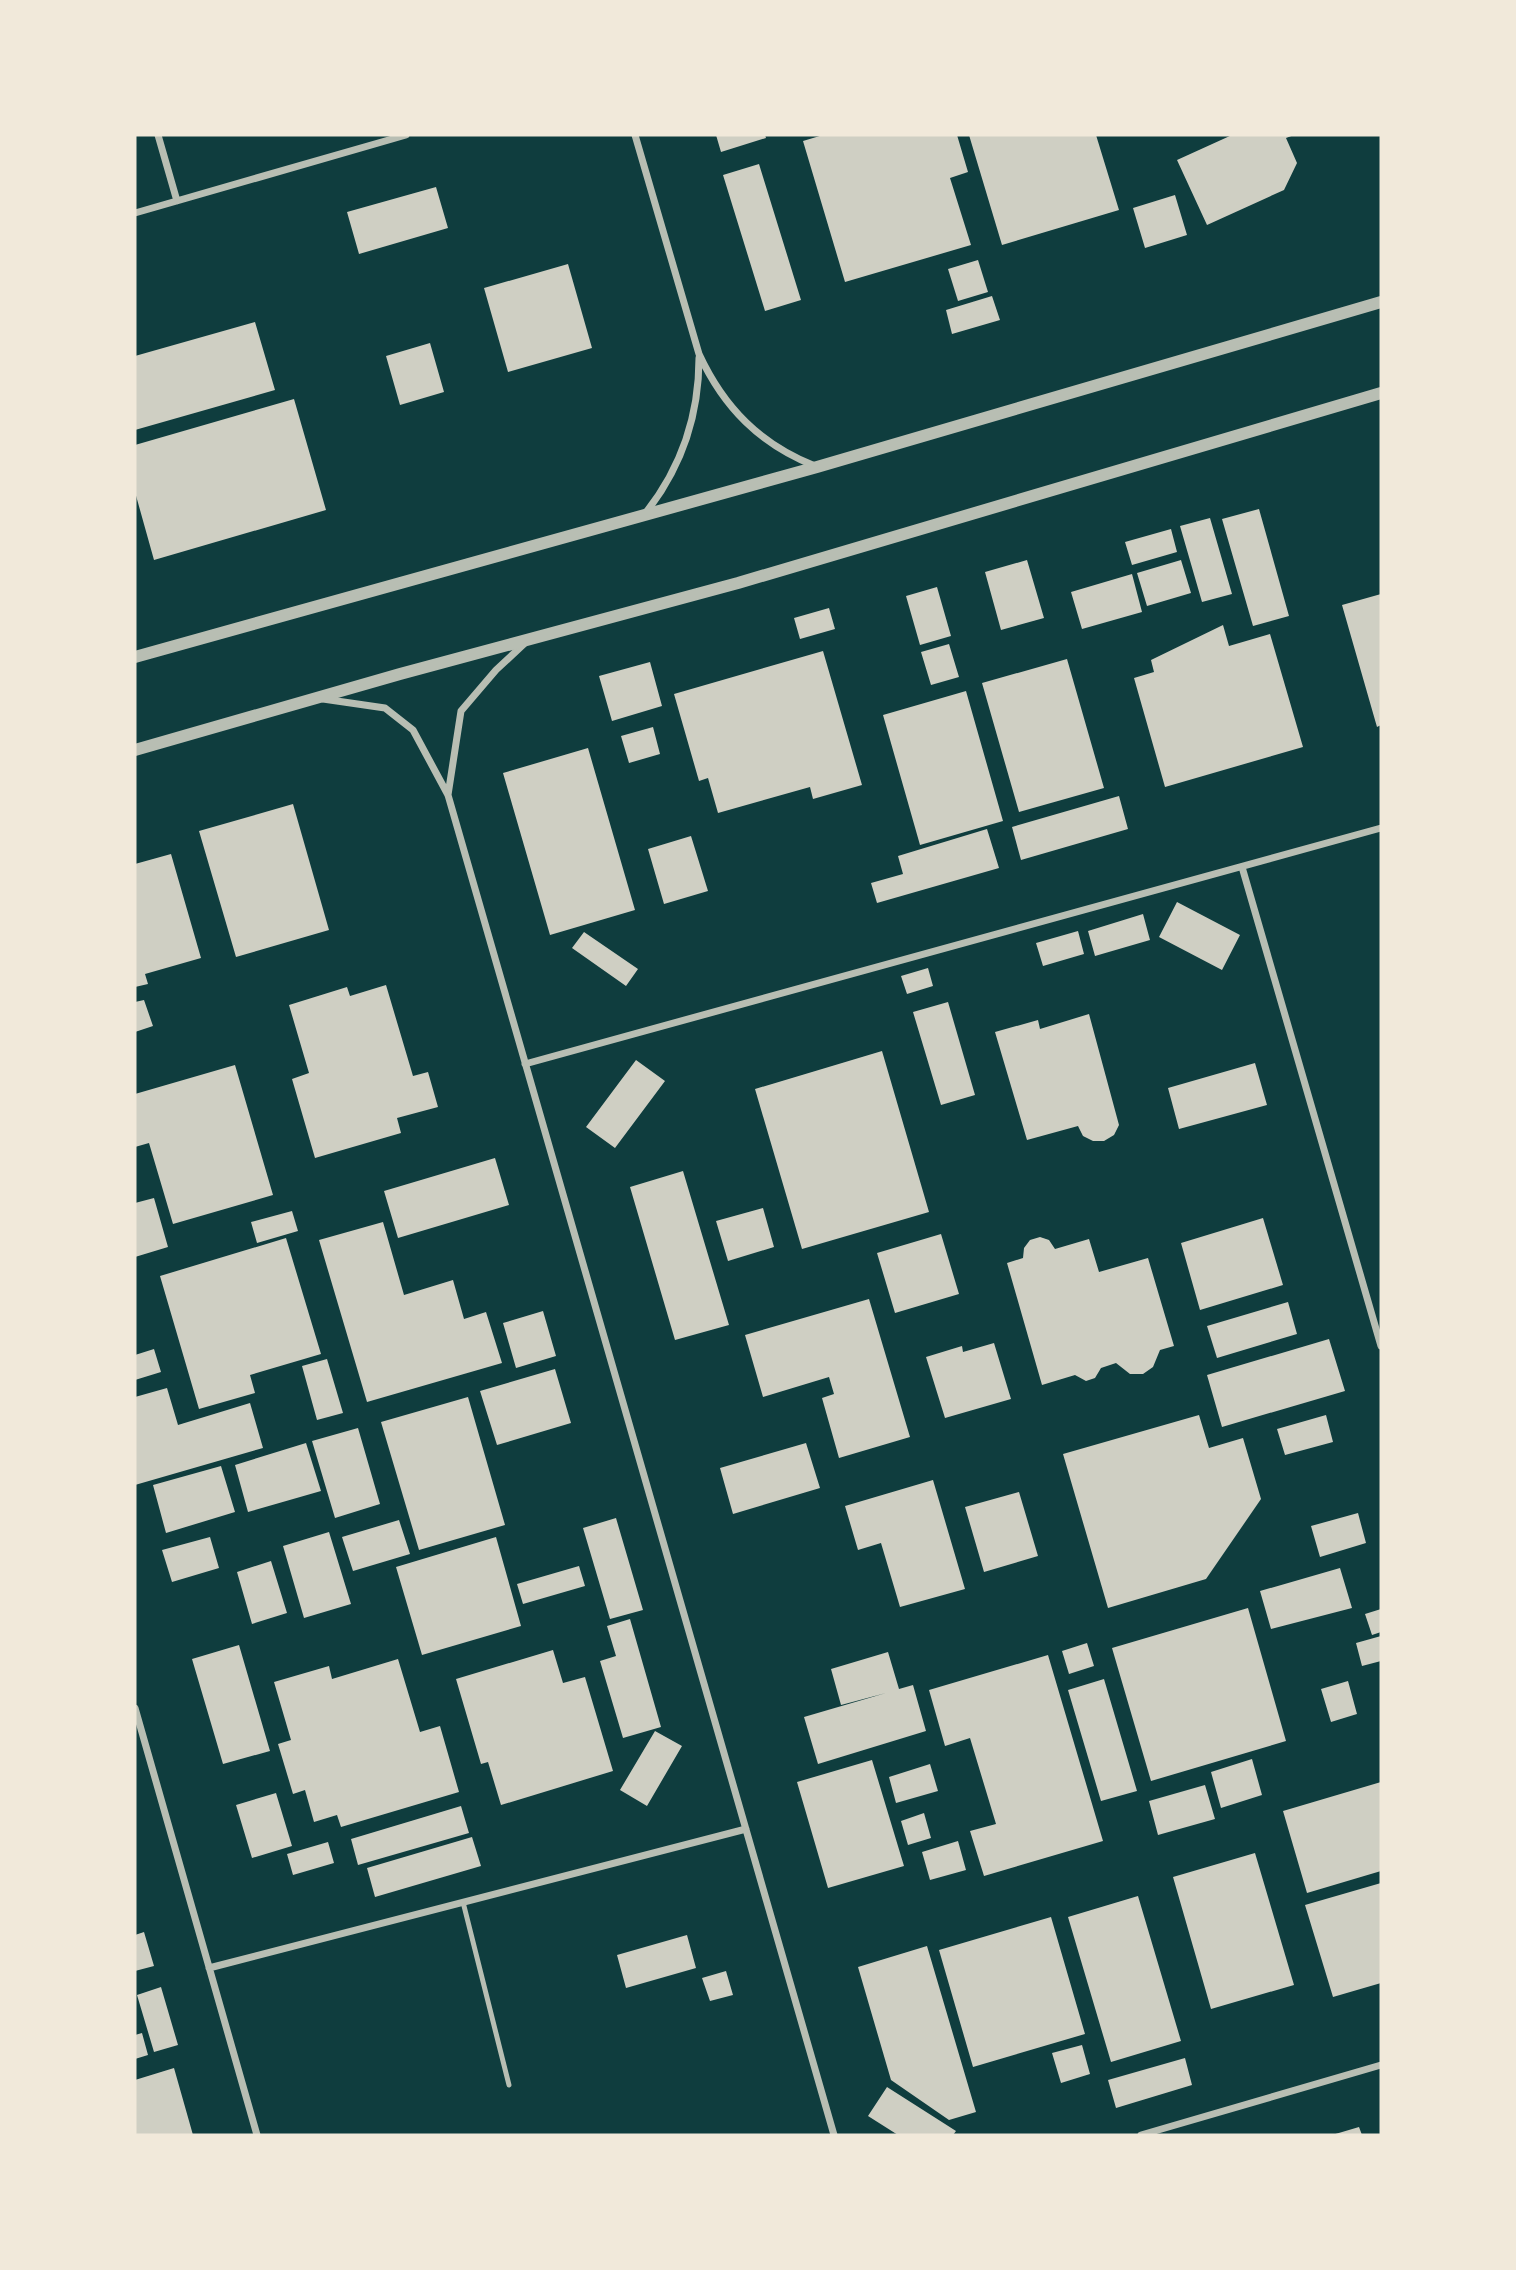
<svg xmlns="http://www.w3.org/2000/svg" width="1516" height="2270" viewBox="0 0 1516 2270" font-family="'Alegreya Sans',sans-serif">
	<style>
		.building { fill: #cfcfc3 }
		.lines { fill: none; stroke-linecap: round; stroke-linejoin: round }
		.service { stroke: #b8beb3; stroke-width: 5 }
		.minor { stroke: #b8beb3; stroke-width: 7 }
		.tertiary { stroke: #b8beb3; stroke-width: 12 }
	</style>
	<rect width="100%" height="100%" fill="#0f3d3e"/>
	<path class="building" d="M 716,135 L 765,135 L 766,138 L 721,152 Z
		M 823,135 L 957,135 L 968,172 L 950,178 L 971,245 L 845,282 L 803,141 Z
		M 969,135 L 1096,135 L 1119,210 L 1002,245 Z
		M 1232,135 L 1294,135 L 1286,138 L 1297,163 L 1284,190 L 1207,225 L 1177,160 Z
		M 759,164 L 801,300 L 765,311 L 723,175 Z
		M 436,187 L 448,228 L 359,254 L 347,212 Z
		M 1175,195 L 1187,235 L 1145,248 L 1133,208 Z
		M 978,260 L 988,292 L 958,301 L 948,269 Z
		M 568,264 L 592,348 L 508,372 L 484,288 Z
		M 992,296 L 1000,320 L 952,334 L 946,310 Z
		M 255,322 L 275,390 L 135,430 L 135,356 Z
		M 430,343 L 444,392 L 400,405 L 386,356 Z
		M 294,399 L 326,510 L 154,560 L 135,492 L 135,445 Z
		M 1259,509 L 1289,616 L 1253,626 L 1222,519 Z
		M 1210,518 L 1232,594 L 1202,602 L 1180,526 Z
		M 1171,529 L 1177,552 L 1132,565 L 1125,542 Z
		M 1027,560 L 1044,618 L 1001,630 L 985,572 Z
		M 1181,560 L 1191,593 L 1147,606 L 1137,573 Z
		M 1132,574 L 1142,612 L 1082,629 L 1071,592 Z
		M 937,587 L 951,636 L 920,645 L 906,596 Z
		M 1381,594 L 1381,725 L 1377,727 L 1342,605 Z
		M 829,608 L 835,629 L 800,639 L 794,618 Z
		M 1223,625 L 1229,646 L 1270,634 L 1303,747 L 1165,787 L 1134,678 L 1154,672 L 1151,660 Z
		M 949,644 L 959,677 L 931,685 L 921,652 Z
		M 823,651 L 862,785 L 813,799 L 810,787 L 718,813 L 708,778 L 699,781 L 674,694 Z
		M 1067,659 L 1104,788 L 1019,812 L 982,683 Z
		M 650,662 L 662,706 L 612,721 L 599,676 Z
		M 966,691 L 1003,821 L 920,845 L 883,715 Z
		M 653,727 L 660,754 L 629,763 L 621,736 Z
		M 588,748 L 635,910 L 550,935 L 503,773 Z
		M 1119,796 L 1128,829 L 1021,860 L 1012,827 Z
		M 293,804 L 329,930 L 236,957 L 199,831 Z
		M 987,829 L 999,868 L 877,903 L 871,883 L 903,874 L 898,856 Z
		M 691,836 L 708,891 L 664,904 L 648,849 Z
		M 171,854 L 201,958 L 145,974 L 148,984 L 135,987 L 135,864 Z
		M 1177,902 L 1240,935 L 1222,970 L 1159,937 Z
		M 1143,914 L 1150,940 L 1095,956 L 1088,931 Z
		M 1078,931 L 1084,954 L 1043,966 L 1036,943 Z
		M 584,932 L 638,969 L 626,986 L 572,948 Z
		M 928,968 L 933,986 L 907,994 L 901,976 Z
		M 386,985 L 413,1076 L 428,1072 L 438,1107 L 397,1118 L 401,1133 L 315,1158 L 292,1079 L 309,1073 L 289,1005 L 347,987 L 350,996 Z
		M 144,1000 L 153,1026 L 135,1032 L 135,1002 Z
		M 948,1002 L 975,1095 L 941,1105 L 913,1012 Z
		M 1089,1014 L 1119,1125 L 1114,1135 L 1104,1141 L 1093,1141 L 1083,1136 L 1078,1126 L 1027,1140 L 995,1032 L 1038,1020 L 1040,1029 Z
		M 882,1051 L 929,1212 L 802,1249 L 755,1089 Z
		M 636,1060 L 665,1081 L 615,1148 L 586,1127 Z
		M 1255,1063 L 1267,1105 L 1179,1129 L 1168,1088 Z
		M 235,1065 L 273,1195 L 173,1224 L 149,1143 L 135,1147 L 135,1094 Z
		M 495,1158 L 509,1205 L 398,1238 L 384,1191 Z
		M 683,1171 L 729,1325 L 675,1340 L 630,1187 Z
		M 154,1198 L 168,1247 L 135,1257 L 135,1203 Z
		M 763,1208 L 774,1247 L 728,1261 L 716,1221 Z
		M 292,1211 L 298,1231 L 257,1243 L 251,1222 Z
		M 1263,1218 L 1283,1285 L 1200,1310 L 1181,1243 Z
		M 383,1222 L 404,1295 L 453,1280 L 464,1319 L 486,1312 L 502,1363 L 367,1402 L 319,1240 Z
		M 941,1234 L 959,1294 L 895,1313 L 877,1253 Z
		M 1040,1237 L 1049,1240 L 1055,1249 L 1089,1239 L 1099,1272 L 1148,1258 L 1174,1346 L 1160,1350 L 1153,1367 L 1143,1374 L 1130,1374 L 1116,1363 L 1101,1368 L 1095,1378 L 1086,1381 L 1075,1375 L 1042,1385 L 1007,1263 L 1023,1258 L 1024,1248 L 1030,1240 Z
		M 286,1238 L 321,1354 L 250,1375 L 255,1393 L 199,1409 L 160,1276 Z
		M 869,1299 L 910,1437 L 839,1458 L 822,1398 L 834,1394 L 829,1377 L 763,1397 L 745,1335 Z
		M 1288,1302 L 1297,1334 L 1217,1358 L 1207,1326 Z
		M 543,1311 L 556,1356 L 516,1368 L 503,1323 Z
		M 1329,1339 L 1345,1391 L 1222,1427 L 1207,1375 Z
		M 994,1343 L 1011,1399 L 945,1418 L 926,1357 L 962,1346 L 963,1352 Z
		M 154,1349 L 161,1372 L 135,1380 L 135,1355 Z
		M 327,1359 L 343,1413 L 317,1420 L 302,1366 Z
		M 555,1369 L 571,1423 L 497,1445 L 480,1391 Z
		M 167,1388 L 178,1425 L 250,1403 L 263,1448 L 135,1485 L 135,1397 Z
		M 468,1397 L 505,1525 L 419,1550 L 381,1422 Z
		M 1199,1415 L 1209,1448 L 1243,1438 L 1261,1499 L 1206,1579 L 1108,1608 L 1063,1454 Z
		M 1326,1415 L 1333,1442 L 1285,1455 L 1277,1429 Z
		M 358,1428 L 380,1504 L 335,1518 L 312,1441 Z
		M 306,1443 L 321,1491 L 248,1512 L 235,1465 Z
		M 806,1443 L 820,1488 L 733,1514 L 720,1468 Z
		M 221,1466 L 235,1512 L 166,1533 L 153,1485 Z
		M 933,1480 L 965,1589 L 900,1607 L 881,1543 L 858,1550 L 845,1506 Z
		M 1019,1492 L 1038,1556 L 984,1572 L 965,1507 Z
		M 1358,1513 L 1366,1543 L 1320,1557 L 1311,1526 Z
		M 616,1518 L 643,1610 L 610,1619 L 583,1528 Z
		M 399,1520 L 410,1554 L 353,1571 L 342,1537 Z
		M 329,1532 L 351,1604 L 304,1618 L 283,1546 Z
		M 210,1537 L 219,1568 L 172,1582 L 162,1550 Z
		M 496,1537 L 521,1626 L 422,1655 L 396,1567 Z
		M 271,1561 L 287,1613 L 252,1624 L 237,1572 Z
		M 579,1566 L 585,1586 L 523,1604 L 517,1584 Z
		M 1340,1568 L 1352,1608 L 1271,1629 L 1260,1591 Z
		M 1248,1608 L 1286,1741 L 1151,1781 L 1112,1648 Z
		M 1381,1609 L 1381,1632 L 1372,1635 L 1365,1614 Z
		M 630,1619 L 661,1727 L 623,1738 L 600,1661 L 616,1656 L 607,1626 Z
		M 1381,1636 L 1381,1661 L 1362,1666 L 1356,1643 Z
		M 1087,1643 L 1094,1666 L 1069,1674 L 1062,1651 Z
		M 239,1645 L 270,1751 L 223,1764 L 192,1659 Z
		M 553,1650 L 563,1683 L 585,1677 L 613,1771 L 501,1805 L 488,1762 L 481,1764 L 456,1679 Z
		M 888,1652 L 899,1689 L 913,1685 L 926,1731 L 818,1764 L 804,1717 L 886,1693 L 841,1705 L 831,1669 Z
		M 1048,1655 L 1103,1841 L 984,1876 L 970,1831 L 996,1824 L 970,1738 L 945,1746 L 929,1690 Z
		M 398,1659 L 420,1732 L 440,1726 L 459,1792 L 341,1827 L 337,1815 L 314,1822 L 305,1790 L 293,1794 L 278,1744 L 291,1740 L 274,1682 L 329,1666 L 332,1679 Z
		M 1104,1679 L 1137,1791 L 1101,1801 L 1068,1690 Z
		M 1348,1681 L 1357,1714 L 1331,1722 L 1321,1689 Z
		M 655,1731 L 682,1746 L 647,1806 L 620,1790 Z
		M 1252,1759 L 1262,1795 L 1221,1808 L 1211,1772 Z
		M 872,1760 L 904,1866 L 828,1888 L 797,1782 Z
		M 930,1764 L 938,1791 L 896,1803 L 889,1777 Z
		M 1381,1782 L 1381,1871 L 1307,1893 L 1283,1811 Z
		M 1205,1785 L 1215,1819 L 1158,1835 L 1149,1801 Z
		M 276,1793 L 292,1846 L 252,1858 L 236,1805 Z
		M 461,1806 L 469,1833 L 358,1865 L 351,1839 Z
		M 924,1813 L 931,1838 L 908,1845 L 901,1821 Z
		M 472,1837 L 481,1866 L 375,1897 L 367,1868 Z
		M 958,1841 L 966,1870 L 930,1880 L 922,1852 Z
		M 328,1842 L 334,1863 L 293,1875 L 287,1854 Z
		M 1255,1853 L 1294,1985 L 1211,2009 L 1173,1877 Z
		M 1381,1883 L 1381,1983 L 1333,1997 L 1305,1905 Z
		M 1138,1896 L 1181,2041 L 1111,2062 L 1068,1917 Z
		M 1051,1917 L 1085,2034 L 973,2067 L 939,1950 Z
		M 144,1932 L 154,1966 L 135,1971 L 135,1935 Z
		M 687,1935 L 696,1968 L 626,1988 L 617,1955 Z
		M 927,1946 L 976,2112 L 949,2120 L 891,2080 L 858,1967 Z
		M 726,1971 L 733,1995 L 710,2001 L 702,1978 Z
		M 161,1987 L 178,2045 L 154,2052 L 137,1995 Z
		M 142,2033 L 148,2055 L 135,2059 L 135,2035 Z
		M 1082,2045 L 1090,2074 L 1061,2083 L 1052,2053 Z
		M 1185,2058 L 1192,2085 L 1116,2108 L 1108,2080 Z
		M 174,2068 L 193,2135 L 135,2135 L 135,2080 Z
		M 887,2087 L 956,2131 L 953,2135 L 898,2135 L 868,2116 Z
		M 1359,2127 L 1362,2135 L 1332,2135 Z"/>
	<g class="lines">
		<path class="service" d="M 463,1902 L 509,2085"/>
		<path class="minor" d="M 158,135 L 177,201
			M 635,135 L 699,354 C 724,408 760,444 815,466
			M 135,213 L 406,135
			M 644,515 C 681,469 699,418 699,358
			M 323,699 L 385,708 L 413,730 L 448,795 L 834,2135
			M 448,795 L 461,711 L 496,670 L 524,644
			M 1242,867 L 1381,1346
			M 525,1064 L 1381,828
			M 135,1708 L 257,2135
			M 209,1968 L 746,1829
			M 1141,2135 L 1381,2065"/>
		<path class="tertiary" d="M 135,657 L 817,467 L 1381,302
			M 135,750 L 400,674 L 738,583 L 1381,393"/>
	</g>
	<rect width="1516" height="2270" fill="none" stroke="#f1e9da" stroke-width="273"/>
</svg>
